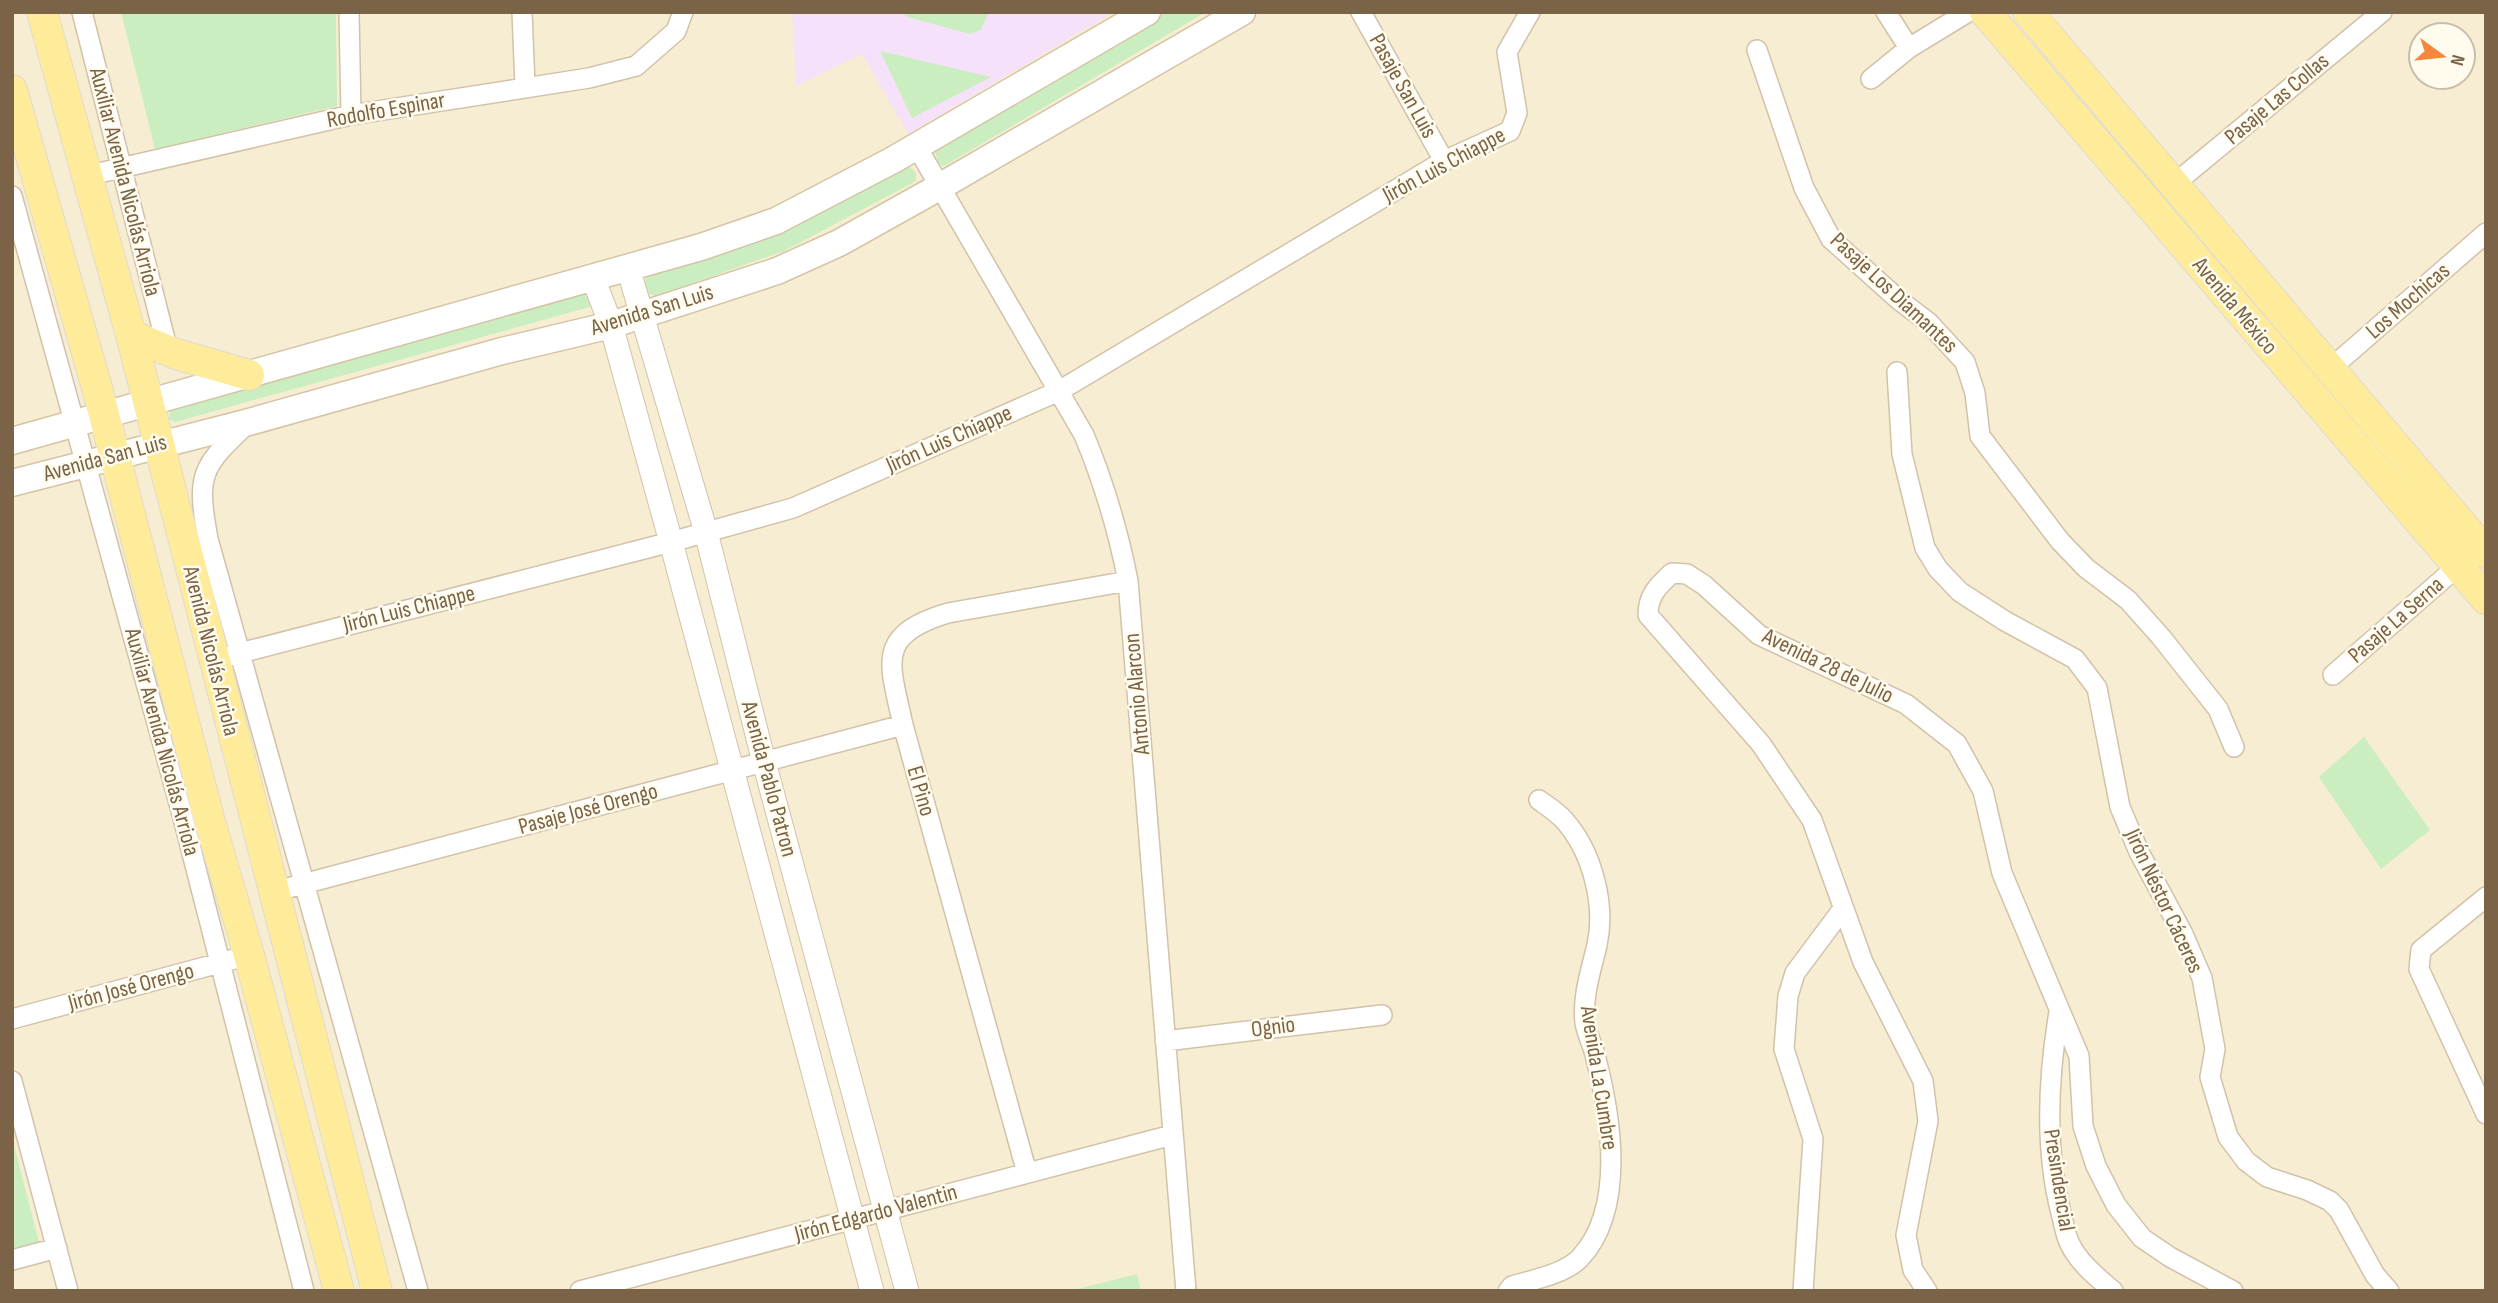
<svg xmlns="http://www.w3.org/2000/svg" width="2498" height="1303" viewBox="0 0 2498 1303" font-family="'Sofia Sans Condensed',sans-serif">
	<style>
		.residential { fill: #f7edd2; fill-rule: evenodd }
		.education { fill: #f6e1fb }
		.green { fill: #cbeec1 }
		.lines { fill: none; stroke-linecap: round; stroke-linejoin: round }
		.minor-casing { stroke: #d2c2a9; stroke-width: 22 }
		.tertiary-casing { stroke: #d2c2a9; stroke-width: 25 }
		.secondary-casing { stroke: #d5c4a6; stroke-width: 29 }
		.primary-casing { stroke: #dfdad3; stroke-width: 32 }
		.minor { stroke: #fff; stroke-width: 19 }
		.tertiary { stroke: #fff; stroke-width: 23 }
		.secondary { stroke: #fff; stroke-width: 26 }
		.primary { stroke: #ffec9b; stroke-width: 30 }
		.labels { text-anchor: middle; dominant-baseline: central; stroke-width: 5; stroke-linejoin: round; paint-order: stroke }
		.street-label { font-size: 23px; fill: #7b6347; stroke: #fffbed }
	</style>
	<rect width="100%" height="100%" fill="#fff9e5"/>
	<path class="residential" d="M 12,12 L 2486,12 L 2486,1291 L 12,1291 ZM 2421,35 L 2463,35 L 2463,77 L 2421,77 Z"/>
	<path class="education" d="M 792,12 L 1114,12 L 908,134 L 862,54 L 796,86 Z"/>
	<path class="green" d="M 121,12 L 336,12 L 337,106 L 155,149 Z
		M 902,12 L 989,12 L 981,30 L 970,34 L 907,17 Z
		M 1163,12 L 1206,12 L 944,166 L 939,164 L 933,147 Z
		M 880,51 L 991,77 L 912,118 Z
		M 906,163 L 916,173 L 916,181 L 784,251 L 656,296 L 643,292 L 646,274 Z
		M 587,294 L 591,299 L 590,307 L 175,422 L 168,419 L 171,409 Z
		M 2364,737 L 2430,830 L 2381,869 L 2319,777 Z
		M 12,1138 L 39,1242 L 12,1249 Z
		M 1137,1274 L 1141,1291 L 1069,1291 Z"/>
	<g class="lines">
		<g class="minor-casing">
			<path id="minor" d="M 82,12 L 168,351
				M 349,12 L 351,115
				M 522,12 L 525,86
				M 1361,12 L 1444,161
				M 1886,12 L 1909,48
				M 1757,50 L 1804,188 L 1831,239 L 1899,300 L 1928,322 L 1965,362 L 1975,393 L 1980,436 L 2060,541 L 2086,568 L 2128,600 L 2161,637 L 2218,709 L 2234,747
				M 1871,79 L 1909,48 L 1968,12
				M 917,147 L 1084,435 C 1104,483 1118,530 1128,581 L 1186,1291
				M 86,176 L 351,115 L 589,78 L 636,66 L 676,31 L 683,12
				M 2173,185 L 2382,12
				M 12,196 L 182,814 L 304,1291
				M 2330,369 L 2486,233
				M 1897,372 L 1902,454 L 1925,548 L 1938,569 L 1960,592 L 2005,621 L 2075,659 L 2097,688 L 2120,807 L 2139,852 L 2183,934 L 2202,978 L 2215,1049 L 2210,1077 L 2228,1137 L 2246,1161 L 2267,1177 L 2307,1190 L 2330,1201 L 2339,1210 L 2375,1275 L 2389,1291
				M 248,423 C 201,467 196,474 208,539 L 418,1291
				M 213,660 L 671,542 L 793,508 L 1059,391 L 1444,161 L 1510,131 L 1517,113 L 1507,52 L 1530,12
				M 2333,675 L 2458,566
				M 273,892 L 903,725
				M 2486,897 L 2421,950 L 2419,969 L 2486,1114
				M 2059,1012 C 2048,1078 2044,1147 2061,1213 C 2064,1223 2065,1235 2070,1244 C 2079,1263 2097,1277 2113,1291
				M 12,1019 L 249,955
				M 1165,1041 L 1382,1015
				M 12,1081 L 68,1291
				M 1027,1173 L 903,725 C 890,664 874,635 948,613 L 1128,581
				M 12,1260 L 57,1248
				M 580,1291 L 1172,1135
				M 1508,1291 L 1512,1286 C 1532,1280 1565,1274 1580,1258 C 1626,1209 1611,1117 1596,1059 C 1594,1047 1587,1035 1585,1023 C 1582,996 1591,971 1597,945 C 1606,904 1592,851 1564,820 C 1557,812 1547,806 1539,800
				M 1803,1291 L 1813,1139 L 1784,1049 L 1788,996 L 1795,973 L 1842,910
				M 1927,1291 L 1913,1270 L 1906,1235 L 1928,1121 L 1923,1081 L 1863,962 L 1812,820 L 1761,744 L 1648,615 C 1648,595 1658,586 1672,573 L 1687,574 L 1704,585 L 1759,635 L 1906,704 L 1957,744 L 1983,791 L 2002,873 L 2079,1056 L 2083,1126 L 2096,1166 L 2116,1205 L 2142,1238 L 2170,1257 L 2233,1291"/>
		</g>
		<g class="tertiary-casing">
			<path id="tertiary" d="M 628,268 L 706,532 L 764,762 L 907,1291
				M 593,278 L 611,325 L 671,542 L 872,1291"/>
		</g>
		<g class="secondary-casing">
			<path id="secondary" d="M 12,441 L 701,247 L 776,221 L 893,160 L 1147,12
				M 12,483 L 249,422 L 502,351 L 611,325 L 777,271 L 839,243 L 941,186 L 1242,12"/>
		</g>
		<g class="primary-casing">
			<path id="primary" d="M 42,12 L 131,335 L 377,1291
				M 1985,12 L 2486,599
				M 2028,12 L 2486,553
				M 12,90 L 97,388 L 210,822 L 249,955 L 339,1291
				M 131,335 L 176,354 L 249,375"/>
		</g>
		<use href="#minor" class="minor"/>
		<use href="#tertiary" class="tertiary"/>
		<use href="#secondary" class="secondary"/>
		<use href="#primary" class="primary"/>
	</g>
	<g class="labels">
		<g class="street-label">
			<text transform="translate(1403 86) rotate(61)">Pasaje San Luis</text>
			<text transform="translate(2277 99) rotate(-40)">Pasaje Las Collas</text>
			<text transform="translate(386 110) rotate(-10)">Rodolfo Espinar</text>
			<text transform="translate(1444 165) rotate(-28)">Jirón Luis Chiappe</text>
			<text transform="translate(125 182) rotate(76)">Auxiliar Avenida Nicolás Arriola</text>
			<text transform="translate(1894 293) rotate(43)">Pasaje Los Diamantes</text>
			<text transform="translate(2408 301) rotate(-41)">Los Mochicas</text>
			<text transform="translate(2235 306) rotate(50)">Avenida México</text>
			<text transform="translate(652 310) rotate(-17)">Avenida San Luis</text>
			<text transform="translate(949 439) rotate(-24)">Jirón Luis Chiappe</text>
			<text transform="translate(105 458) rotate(-15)">Avenida San Luis</text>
			<text transform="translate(409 609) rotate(-14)">Jirón Luis Chiappe</text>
			<text transform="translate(2396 620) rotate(-41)">Pasaje La Serna</text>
			<text transform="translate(211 651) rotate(76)">Avenida Nicolás Arriola</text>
			<text transform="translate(1828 666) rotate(26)">Avenida 28 de Julio</text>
			<text transform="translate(1137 694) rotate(-95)">Antonio Alarcon</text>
			<text transform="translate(162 742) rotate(75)">Auxiliar Avenida Nicolás Arriola</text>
			<text transform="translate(769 779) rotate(75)">Avenida Pablo Patron</text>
			<text transform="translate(921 791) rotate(74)">El Pino</text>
			<text transform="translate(588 809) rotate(-15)">Pasaje José Orengo</text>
			<text transform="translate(2164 901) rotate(65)">Jirón Néstor Cáceres</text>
			<text transform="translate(131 987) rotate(-15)">Jirón José Orengo</text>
			<text transform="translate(1273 1027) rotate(-7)">Ognio</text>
			<text transform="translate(1599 1078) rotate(81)">Avenida La Cumbre</text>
			<text transform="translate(2059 1180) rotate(81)">Presindencial</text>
			<text transform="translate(876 1213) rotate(-15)">Jirón Edgardo Valentin</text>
		</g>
	</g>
	<rect width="2498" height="1303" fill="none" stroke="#7b6347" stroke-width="28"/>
	<g transform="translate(2442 56) rotate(105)"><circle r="33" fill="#fffbed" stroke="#cabeab" stroke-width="2"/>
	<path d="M0-5L12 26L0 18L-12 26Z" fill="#f5883d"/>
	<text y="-10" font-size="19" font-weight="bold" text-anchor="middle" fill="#7b6347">N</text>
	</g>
</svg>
